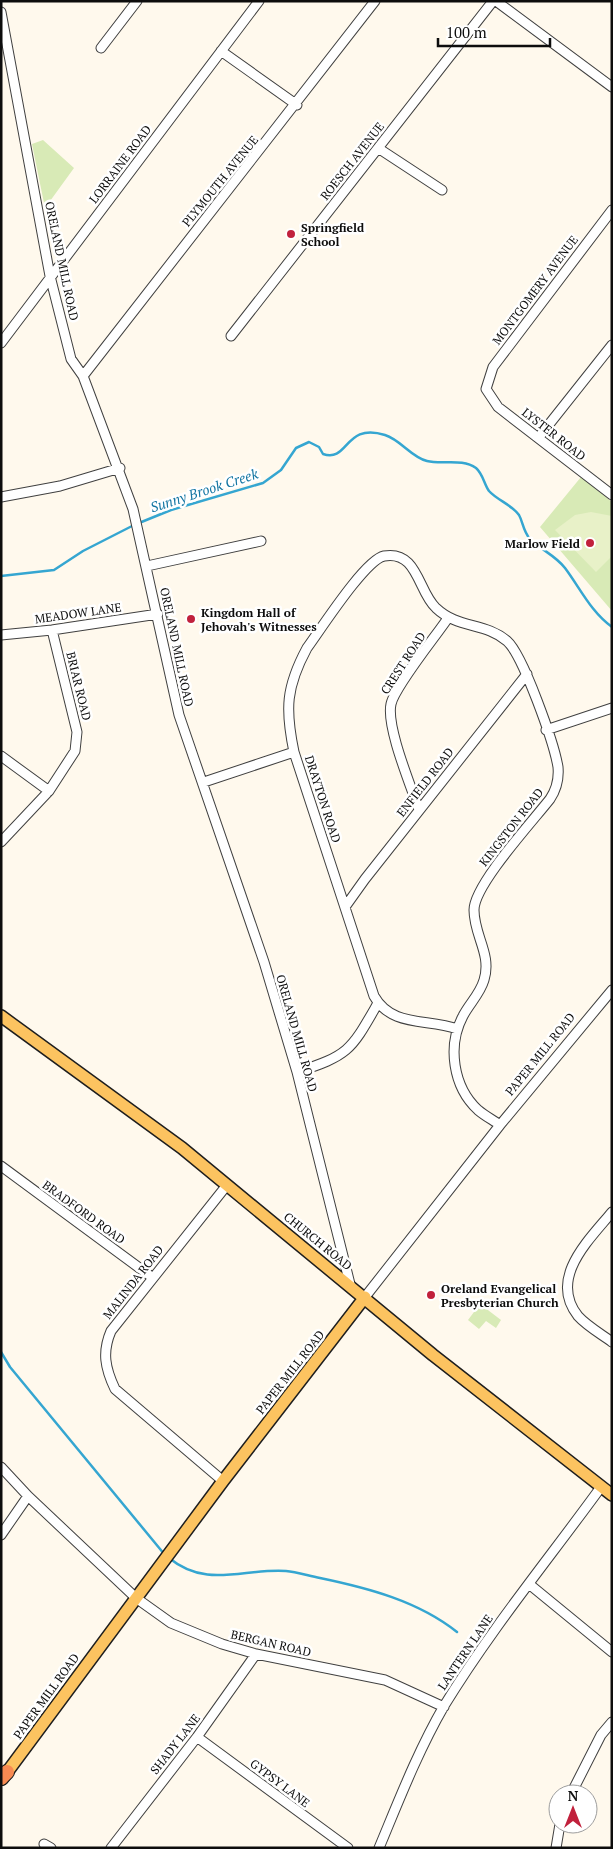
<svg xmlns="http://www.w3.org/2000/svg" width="613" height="1849" viewBox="0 0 613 1849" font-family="'PT Serif',serif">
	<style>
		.green { fill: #d8eab6 }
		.pitch { fill: #e8f1c8 }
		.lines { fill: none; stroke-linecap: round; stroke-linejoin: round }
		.stream { stroke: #35a6d1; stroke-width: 2.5 }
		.minor-casing { stroke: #404040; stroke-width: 11 }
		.major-casing { stroke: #1e1e1e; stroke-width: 14 }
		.highway-casing { stroke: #1e1e1e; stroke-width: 16 }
		.minor { stroke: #fff; stroke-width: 9 }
		.major { stroke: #fcc360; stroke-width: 11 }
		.highway { stroke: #f88a52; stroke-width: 14 }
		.poi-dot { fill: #c1213c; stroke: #fff; stroke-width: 2 }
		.labels { text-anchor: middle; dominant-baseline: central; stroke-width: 5; stroke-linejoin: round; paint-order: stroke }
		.street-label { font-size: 12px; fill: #0d0d0d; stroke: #fff }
		.poi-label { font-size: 12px; font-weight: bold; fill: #0d0d0d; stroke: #fff; text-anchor: start }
		.water-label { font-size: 14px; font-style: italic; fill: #1375a2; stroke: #fff }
	</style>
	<rect width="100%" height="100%" fill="#fff9ed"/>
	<path class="green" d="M 43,140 L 74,168 L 45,208 L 32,144 Z
		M 581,477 L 612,502 L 612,611 L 540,527 Z
		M 480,1304 L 501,1320 L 496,1328 L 486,1321 L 479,1329 L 468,1320 Z"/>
	<path class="pitch" d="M 591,512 L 612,516 L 612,556 L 596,572 L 555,530 L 575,515 Z"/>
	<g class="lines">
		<path class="stream" d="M 139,523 L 171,510 L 263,483 L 281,470 L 296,448 L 309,442 L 319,447 L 323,454 C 349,463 344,422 385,435 C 401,440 411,457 427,461 C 442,465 462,458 476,468 C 483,474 484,484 489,491 C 497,500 512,505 519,515 C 523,522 523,531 530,539 C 540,549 556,556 565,568 C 580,588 591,612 612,627
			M 1,576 L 54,570 L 83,551 L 134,525
			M 1,1352 L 10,1367 L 165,1555
			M 169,1558 C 207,1589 243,1568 286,1571 C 297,1572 309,1576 320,1578 C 368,1588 418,1601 457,1632"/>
		<g class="minor-casing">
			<path id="minor" d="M 496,1 L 612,87
				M 1,12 L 50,276 L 71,359 L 83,376 L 133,509 L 179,715 L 264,962 L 297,1072 L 350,1284
				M 101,48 L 137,1
				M 221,51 L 297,105
				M 378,148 L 442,190
				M 612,210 L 493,367 L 486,389 L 498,407 L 612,495
				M 231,336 L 493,1
				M 1,343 L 259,1
				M 83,376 L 375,1
				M 539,437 L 612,345
				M 1,497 L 60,486 L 120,468
				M 147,566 L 261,541
				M 1,635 L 52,630 L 158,614
				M 546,730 L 612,708
				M 1,756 L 49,791
				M 204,782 L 294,752
				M 419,810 C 411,786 386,727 391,704 C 395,686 436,636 448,618
				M 1,842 L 49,791 L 75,751 L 77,732 L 52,630
				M 345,907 L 365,879 L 527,674
				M 457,1029 C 428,1018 392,1028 374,996 L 294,752 C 285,709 286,687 307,648 C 321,629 365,560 384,556 C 418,550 418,592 436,608 C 458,629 485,622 507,641 C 523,655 554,743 558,767 C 559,778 556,790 550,799 C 532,822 474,885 474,910 C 474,936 492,954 484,980 C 480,994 469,1004 463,1016 C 447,1046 453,1087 478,1110 C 485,1116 493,1120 500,1125
				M 297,1072 C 350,1055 351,1050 378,1003
				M 1,1166 L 153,1278
				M 612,1212 C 589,1240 548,1278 578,1316 C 587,1326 601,1334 612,1342
				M 365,1297 L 500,1125 L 612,990
				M 1,1467 L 28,1496 L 136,1598 L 171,1623 L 222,1644 L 256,1654 L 385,1680 L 444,1707
				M 223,1481 L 115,1389 C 105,1368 102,1352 111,1331 L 227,1185
				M 1,1535 L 28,1496
				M 529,1584 L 612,1652
				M 197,1737 L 348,1848
				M 571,1794 L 601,1735 L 612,1722
				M 44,1844 L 51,1848
				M 111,1848 L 197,1737 L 256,1654
				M 379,1848 C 399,1800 418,1751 444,1706 C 491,1629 548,1560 601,1487
				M 556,1848 L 560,1824"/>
		</g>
		<g class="major-casing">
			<path id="major" d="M 1,1016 L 182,1148 L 433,1355 L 612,1495
				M 2,1779 L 223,1481 L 365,1297"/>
		</g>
		<g class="highway-casing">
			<path id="highway" d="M 1,1778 L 7,1772"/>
		</g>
		<use href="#minor" class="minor"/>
		<use href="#major" class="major"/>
		<use href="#highway" class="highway"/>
	</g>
	<g class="poi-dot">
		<circle cx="291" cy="234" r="5"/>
		<circle cx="590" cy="543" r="5"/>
		<circle cx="191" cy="619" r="5"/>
		<circle cx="431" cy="1295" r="5"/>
	</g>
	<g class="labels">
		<g class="street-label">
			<text transform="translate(352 161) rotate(-52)">ROESCH AVENUE</text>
			<text transform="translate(120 164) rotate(-53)">LORRAINE ROAD</text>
			<text transform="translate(220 181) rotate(-51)">PLYMOUTH AVENUE</text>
			<text transform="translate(62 261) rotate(78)">ORELAND MILL ROAD</text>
			<text transform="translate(535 290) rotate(-53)">MONTGOMERY AVENUE</text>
			<text transform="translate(554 434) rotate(38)">LYSTER ROAD</text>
			<text transform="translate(78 613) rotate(-8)">MEADOW LANE</text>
			<text transform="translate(177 647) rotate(78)">ORELAND MILL ROAD</text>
			<text transform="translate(403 663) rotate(-57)">CREST ROAD</text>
			<text transform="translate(79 686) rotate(76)">BRIAR ROAD</text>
			<text transform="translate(425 782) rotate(-52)">ENFIELD ROAD</text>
			<text transform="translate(323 799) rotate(72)">DRAYTON ROAD</text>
			<text transform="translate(511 827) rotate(-52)">KINGSTON ROAD</text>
			<text transform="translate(297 1033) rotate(74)">ORELAND MILL ROAD</text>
			<text transform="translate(540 1054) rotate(-51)">PAPER MILL ROAD</text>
			<text transform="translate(84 1212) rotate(36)">BRADFORD ROAD</text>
			<text transform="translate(318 1241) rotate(39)">CHURCH ROAD</text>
			<text transform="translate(133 1282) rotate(-52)">MALINDA ROAD</text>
			<text transform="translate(290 1372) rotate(-52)">PAPER MILL ROAD</text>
			<text transform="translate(271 1643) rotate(13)">BERGAN ROAD</text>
			<text transform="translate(465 1652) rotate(-56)">LANTERN LANE</text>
			<text transform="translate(46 1696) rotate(-54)">PAPER MILL ROAD</text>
			<text transform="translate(175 1744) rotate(-52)">SHADY LANE</text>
			<text transform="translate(280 1783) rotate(37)">GYPSY LANE</text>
		</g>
		<g class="poi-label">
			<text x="301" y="227">Springfield<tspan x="301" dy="14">School</tspan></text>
			<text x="580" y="543" text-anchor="end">Marlow Field</text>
			<text x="201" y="612">Kingdom Hall of<tspan x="201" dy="14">Jehovah's Witnesses</tspan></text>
			<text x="441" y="1288">Oreland Evangelical<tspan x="441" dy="14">Presbyterian Church</tspan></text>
		</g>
		<g class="water-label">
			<text transform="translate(204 490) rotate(-18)">Sunny Brook Creek</text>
		</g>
	</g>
	<rect width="613" height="1849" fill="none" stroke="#0d0d0d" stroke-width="5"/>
	<g transform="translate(573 1809)"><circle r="24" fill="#ffffff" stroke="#9e9e9e"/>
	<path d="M0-4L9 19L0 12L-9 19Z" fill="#c1213c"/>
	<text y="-8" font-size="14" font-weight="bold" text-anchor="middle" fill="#0d0d0d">N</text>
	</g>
	<path d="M438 38v8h112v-8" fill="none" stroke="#0d0d0d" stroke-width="2.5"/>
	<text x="446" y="38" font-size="15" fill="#0d0d0d" stroke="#ffffff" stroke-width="4" paint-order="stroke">100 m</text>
</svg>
